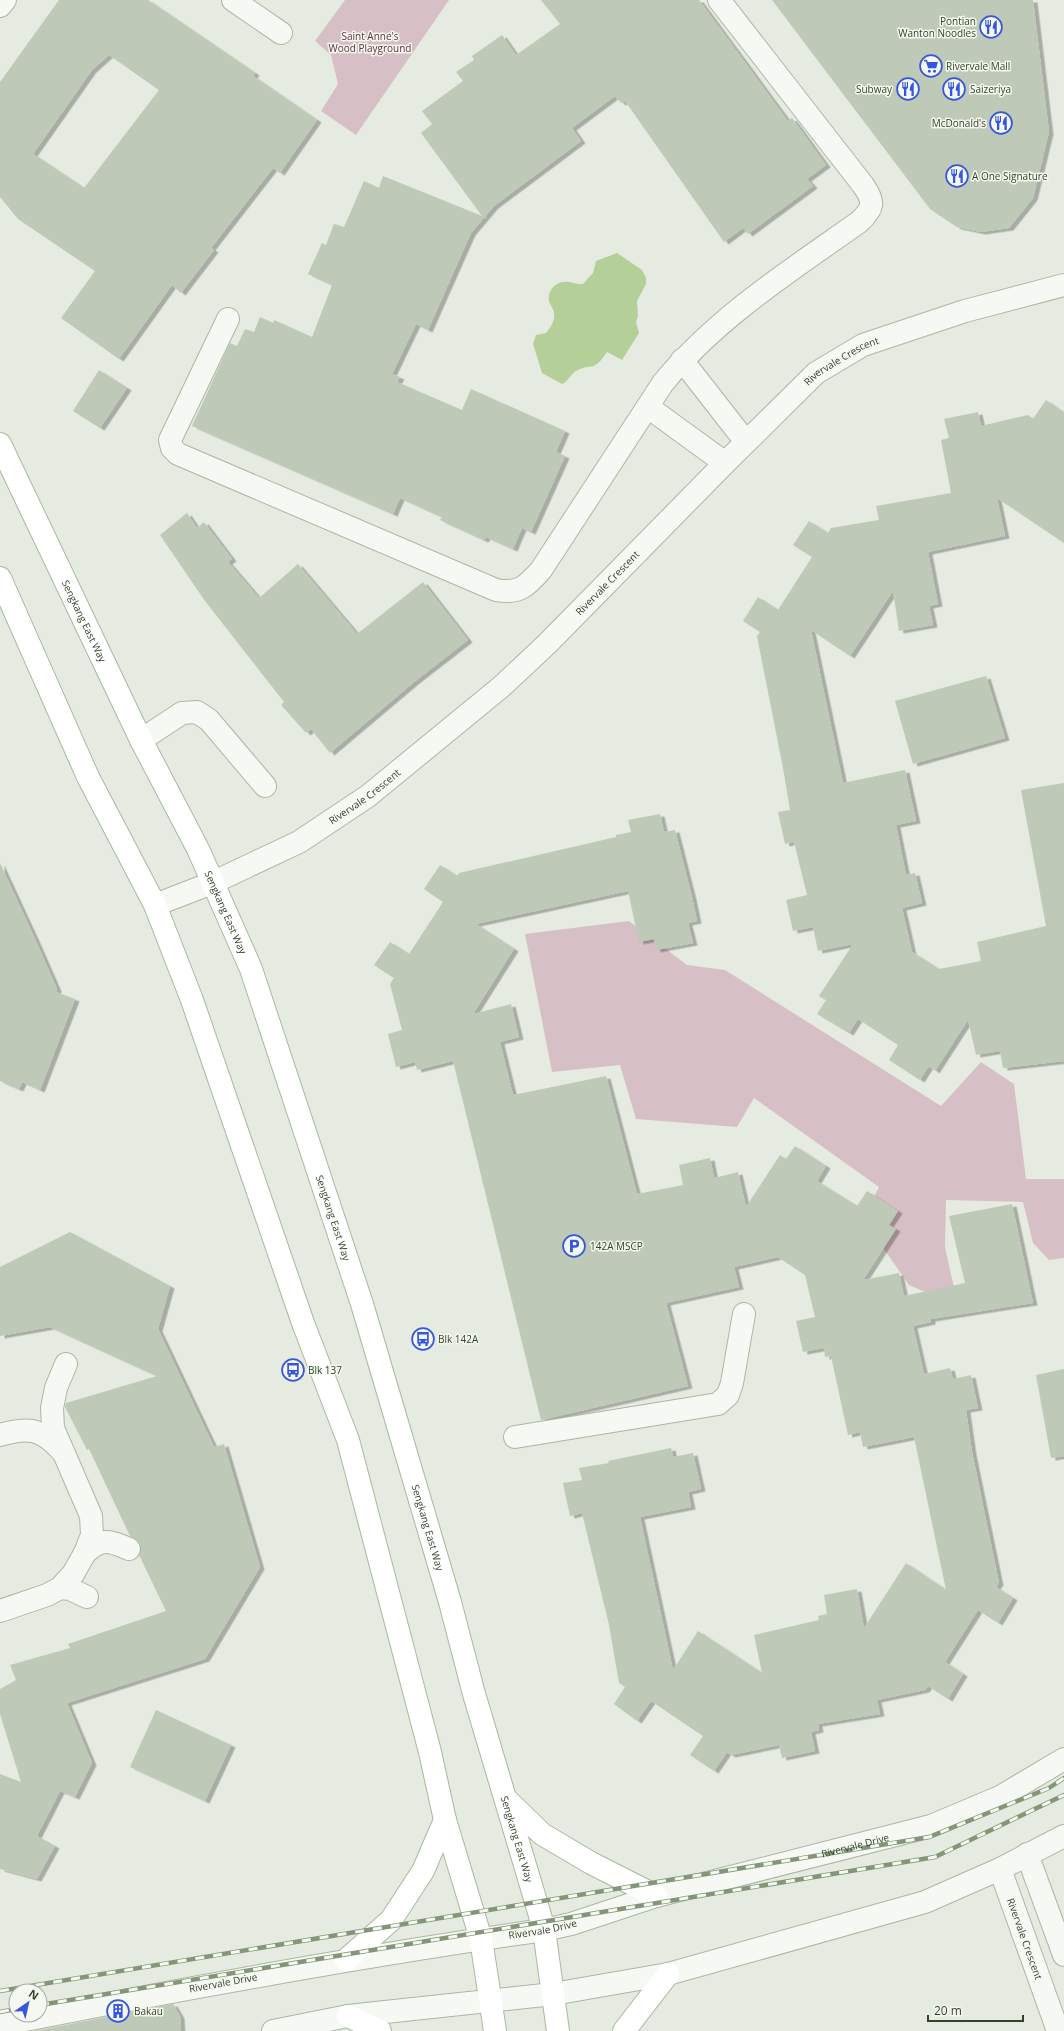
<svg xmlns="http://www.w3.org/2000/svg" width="1064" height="2031" viewBox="0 0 1064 2031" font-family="'Open Sans',sans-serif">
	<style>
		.green { fill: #d6c0c6 }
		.water { fill: #b4cf97 }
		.building { fill: #bec9b7; fill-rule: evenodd; filter: url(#shadow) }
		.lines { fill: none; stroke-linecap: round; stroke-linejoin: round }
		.minor-casing { stroke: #acb6a5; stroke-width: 24 }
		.major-casing { stroke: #a9b89e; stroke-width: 24 }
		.minor { stroke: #f5f8f3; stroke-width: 22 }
		.major { stroke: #fff; stroke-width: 22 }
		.rail-casing { stroke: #849678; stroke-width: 4.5 }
		.rail { stroke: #f4f8f0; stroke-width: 3; stroke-dasharray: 9; stroke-linecap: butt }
		.labels { text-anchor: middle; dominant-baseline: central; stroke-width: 3; stroke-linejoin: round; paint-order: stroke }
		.poi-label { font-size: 10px; fill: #324427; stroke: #f4f8f0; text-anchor: start }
		.park-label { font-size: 10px; fill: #62323d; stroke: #f4f8f0 }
		.street-label { font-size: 10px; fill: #324427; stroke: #f4f8f0 }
	</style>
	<defs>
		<filter id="shadow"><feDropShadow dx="4.5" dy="2.5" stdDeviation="0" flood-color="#0004"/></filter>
	</defs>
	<rect width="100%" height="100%" fill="#e5ebe0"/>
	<path class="green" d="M 345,0 L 449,0 L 356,135 L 321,111 L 338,84 L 331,55 L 315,41 Z
		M 629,921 L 687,965 L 725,970 L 941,1106 L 981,1062 L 1014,1084 L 1026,1179 L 1064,1179 L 1064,1258 L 1049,1260 L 1033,1243 L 1023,1202 L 946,1200 L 945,1247 L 958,1306 L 909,1285 L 863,1219 L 879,1187 L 754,1098 L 737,1127 L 636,1119 L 620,1065 L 552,1072 L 525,934 Z"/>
	<path class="water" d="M 617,253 L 642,270 L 646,278 L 646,284 L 637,301 L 638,316 L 636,322 L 639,333 L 622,360 L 607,352 C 592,374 593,362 576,371 C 570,374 569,381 562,384 L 542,373 L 533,344 L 536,335 L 546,333 C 551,327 555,321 554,313 C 554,309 550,305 549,301 C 547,292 555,282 564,282 C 571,281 576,285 583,284 L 593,273 L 596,261 Z"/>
	<path class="building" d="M 59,0 L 148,0 L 255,73 L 253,76 L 317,120 L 280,173 L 273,168 L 211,248 L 214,250 L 181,293 L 172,285 L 119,359 L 61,318 L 95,271 L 18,219 L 0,197 L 0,82 ZM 109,55 L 159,90 L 84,188 L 33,154 L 92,70 Z
		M 541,0 L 699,0 L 788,121 L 792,118 L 826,165 L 807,179 L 813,186 L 748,234 L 743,228 L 724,242 L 625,101 L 621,103 L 615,96 L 572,128 L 581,141 L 494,206 L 471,233 L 428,330 L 416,324 L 392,374 L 400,377 L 397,382 L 462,410 L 471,389 L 565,431 L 556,452 L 565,456 L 531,532 L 522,528 L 513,549 L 486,537 L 484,540 L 440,520 L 442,517 L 400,498 L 393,514 L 192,426 L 230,343 L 237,346 L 245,329 L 254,332 L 260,317 L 273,323 L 274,320 L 312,337 L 332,285 L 308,274 L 322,243 L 326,245 L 334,224 L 344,227 L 364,181 L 379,188 L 383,176 L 482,216 L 421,133 L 432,124 L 422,111 L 463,81 L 456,72 L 474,60 L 472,56 L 502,35 L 516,55 L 560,24 Z
		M 772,0 L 1033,0 L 1049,132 L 1033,198 L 1009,228 L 981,232 L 957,227 L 930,209 Z
		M 99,370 L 127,388 L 100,428 L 73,411 Z
		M 1046,400 L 1064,413 L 1064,543 L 997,498 L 1005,536 L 928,552 L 938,604 L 929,606 L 933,625 L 899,631 L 893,591 L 850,656 L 811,630 L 843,783 L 905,770 L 916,821 L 896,825 L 906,875 L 915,873 L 922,903 L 902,908 L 912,952 L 939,969 L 981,961 L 977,942 L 1046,926 L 1021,790 L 1064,783 L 1064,1061 L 1003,1068 L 1000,1051 L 976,1055 L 968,1020 L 935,1071 L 929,1066 L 920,1080 L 889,1060 L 898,1045 L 858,1019 L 849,1033 L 817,1014 L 826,1000 L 819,996 L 853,944 L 818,951 L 813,927 L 793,931 L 786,900 L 807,895 L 794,842 L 785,844 L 778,812 L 790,810 L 783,768 L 757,636 L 760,632 L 743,621 L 758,597 L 778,610 L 812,557 L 793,545 L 809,521 L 828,533 L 831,528 L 879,520 L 876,506 L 951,493 L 941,440 L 949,438 L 944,419 L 978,412 L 981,426 L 1028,415 L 1033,419 Z
		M 187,513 L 197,528 L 204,522 L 232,559 L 228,562 L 259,598 L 298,564 L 357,634 L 423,582 L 468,640 L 414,682 L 330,753 L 311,729 L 306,733 L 281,705 L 284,702 L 205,601 L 160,535 Z
		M 986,676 L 1005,738 L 913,764 L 895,701 Z
		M 660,814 L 664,832 L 675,830 L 692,897 L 697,921 L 688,923 L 693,943 L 656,950 L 654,939 L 639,942 L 628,891 L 476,924 L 514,949 L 473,1014 L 511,1004 L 519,1037 L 500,1042 L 513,1095 L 606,1076 L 637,1194 L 683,1185 L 679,1165 L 710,1158 L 714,1178 L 738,1172 L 746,1207 L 780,1155 L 786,1159 L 795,1146 L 826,1166 L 817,1181 L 857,1206 L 867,1191 L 898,1211 L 889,1225 L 896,1229 L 863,1280 L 899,1273 L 904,1296 L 965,1283 L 949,1216 L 1012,1204 L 1033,1303 L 931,1319 L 931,1322 L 913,1326 L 924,1374 L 950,1368 L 953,1379 L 971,1375 L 978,1408 L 966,1410 L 972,1452 L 999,1583 L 996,1587 L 1013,1598 L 998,1623 L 978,1610 L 945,1662 L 963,1674 L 948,1699 L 928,1686 L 925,1690 L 877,1700 L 880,1714 L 818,1724 L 819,1730 L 811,1732 L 815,1751 L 782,1758 L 779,1745 L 731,1755 L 727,1752 L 714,1771 L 690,1755 L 703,1736 L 651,1701 L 637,1721 L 614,1704 L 625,1687 L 619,1683 L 609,1625 L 582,1513 L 570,1516 L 563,1483 L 582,1480 L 579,1468 L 609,1463 L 608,1461 L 671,1448 L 673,1457 L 693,1453 L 701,1489 L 688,1492 L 691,1507 L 640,1517 L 673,1670 L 698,1631 L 762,1673 L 754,1635 L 819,1620 L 818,1616 L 827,1614 L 824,1595 L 857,1589 L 864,1628 L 906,1563 L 946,1590 L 914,1437 L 863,1447 L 860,1432 L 848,1435 L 831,1356 L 825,1357 L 824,1348 L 803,1352 L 796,1321 L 815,1317 L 805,1275 L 778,1257 L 734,1267 L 739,1287 L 666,1303 L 688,1386 L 541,1420 L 453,1061 L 417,1070 L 415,1062 L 396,1067 L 388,1034 L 402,1030 L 390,984 L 394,978 L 374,965 L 390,942 L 409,954 L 443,902 L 424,889 L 440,865 L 457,876 L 459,873 L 616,837 L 616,835 L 631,832 L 628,820 Z
		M 0,863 L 36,941 L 57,989 L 56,992 L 75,999 L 40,1090 L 22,1082 L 19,1089 L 0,1081 Z
		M 70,1232 L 170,1286 L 158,1329 L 214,1447 L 224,1444 L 260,1567 L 205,1659 L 67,1703 L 92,1763 L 75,1797 L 60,1791 L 37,1836 L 55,1846 L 37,1879 L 0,1869 L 0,1774 L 21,1782 L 0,1714 L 0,1689 L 16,1680 L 10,1665 L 70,1648 L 68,1644 L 166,1611 L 139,1555 L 141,1548 L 139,1542 L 130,1536 L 89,1449 L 87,1450 L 65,1407 L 66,1403 L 157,1376 L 50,1327 L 0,1336 L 0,1267 Z
		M 1064,1369 L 1064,1456 L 1051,1458 L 1036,1375 Z
		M 156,1710 L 231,1745 L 205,1801 L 130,1767 Z
		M 173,2004 L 180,2016 L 181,2031 L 34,2031 Z"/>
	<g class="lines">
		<g class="minor-casing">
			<g id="minor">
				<path d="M 233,0 L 281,33"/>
				<path d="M 0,6 L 5,0"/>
				<path d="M 228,319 L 170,440 L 172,448 L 178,454 L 496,590 C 519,594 526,587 541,570 L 663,383 C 717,317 790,271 859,222 C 874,208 875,202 863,185 L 719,0"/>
				<path d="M 682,360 L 746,442"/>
				<path d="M 648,407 L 725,463"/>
				<path d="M 141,740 L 182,713 L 197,712 L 209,720 L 265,786"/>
				<path id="s1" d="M 155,905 L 212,883 L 299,842 L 368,796 L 501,687 L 547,644 L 725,463 L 816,373 L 863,345 L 965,311 L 1064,285"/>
				<path d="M 0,1435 C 28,1427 41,1428 61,1450"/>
				<path d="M 515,1437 L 718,1404 L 728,1395 L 732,1383 L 744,1314"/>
				<path d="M 85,1553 C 102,1537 110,1541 129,1549"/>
				<path d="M 60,1588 L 70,1589 L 87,1597"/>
				<path d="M 0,1611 L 47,1595 L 60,1588 L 73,1574 L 85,1553 L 92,1535 L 91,1516 L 53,1428 L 52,1408 L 56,1388 L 66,1364"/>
				<path d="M 1027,1854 L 1064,1955"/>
				<path id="s2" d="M 1000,1869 L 1058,2031"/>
				<path id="s3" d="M 0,2025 C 181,1989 362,1956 544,1930 L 571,1924 L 656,1896 L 931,1826 L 1000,1797 L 1064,1759"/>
				<path d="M 273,2031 L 348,2016 L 553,1994 L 668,1974 L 925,1902 L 1000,1869 L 1064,1836"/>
			</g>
		</g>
		<g class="major-casing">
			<g id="major">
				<path id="s4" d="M 0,444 L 141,740 L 198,849 L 251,969 L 362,1304 L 450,1602 L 474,1694 L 539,1912 L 544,1930 L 558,2031"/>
				<path d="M 0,578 L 88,777 L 155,905 L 192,1000 L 303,1323 L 348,1440 L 430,1752 L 445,1820 L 481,1939 L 495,2031"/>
				<path d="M 507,1800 L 542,1834 L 591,1863 L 656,1896"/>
				<path d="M 346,1960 L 391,1920 L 423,1871 L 445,1820"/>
				<path d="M 348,2016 L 380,2031"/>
				<path d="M 624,2031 L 668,1974"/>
			</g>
		</g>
		<use href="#minor" class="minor"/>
		<use href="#major" class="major"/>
		<g class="rail-casing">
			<path id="rail" d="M 0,1991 L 929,1837 L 1049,1788 L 1064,1778
				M 40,2005 L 935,1857 L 1064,1795
				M 0,2012 L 16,2009"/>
		</g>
		<use href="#rail" class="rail"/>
	</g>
	<defs>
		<g id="restaurant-ring" transform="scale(1.15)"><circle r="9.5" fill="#f4f8f0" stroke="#3756de" stroke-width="1.5"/><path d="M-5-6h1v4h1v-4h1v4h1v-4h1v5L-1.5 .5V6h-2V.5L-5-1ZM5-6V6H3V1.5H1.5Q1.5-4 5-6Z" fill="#3756de"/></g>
		<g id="supermarket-ring" transform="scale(1.15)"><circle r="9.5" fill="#f4f8f0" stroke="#3756de" stroke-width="1.5"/><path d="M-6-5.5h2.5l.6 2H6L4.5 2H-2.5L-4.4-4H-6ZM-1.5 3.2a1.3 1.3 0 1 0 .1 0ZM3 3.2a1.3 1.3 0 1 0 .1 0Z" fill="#3756de"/></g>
		<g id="parking-ring" transform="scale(1.15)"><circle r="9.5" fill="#f4f8f0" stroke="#3756de" stroke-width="1.5"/><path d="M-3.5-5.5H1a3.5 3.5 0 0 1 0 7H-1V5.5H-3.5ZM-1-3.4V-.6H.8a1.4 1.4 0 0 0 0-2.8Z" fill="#3756de"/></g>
		<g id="bus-ring" transform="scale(1.15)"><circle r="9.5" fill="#f4f8f0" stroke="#3756de" stroke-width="1.5"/><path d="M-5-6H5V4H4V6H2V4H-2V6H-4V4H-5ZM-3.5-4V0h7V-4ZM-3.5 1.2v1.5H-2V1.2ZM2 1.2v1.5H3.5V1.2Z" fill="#3756de"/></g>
		<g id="building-ring" transform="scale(1.15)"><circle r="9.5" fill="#f4f8f0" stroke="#3756de" stroke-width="1.5"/><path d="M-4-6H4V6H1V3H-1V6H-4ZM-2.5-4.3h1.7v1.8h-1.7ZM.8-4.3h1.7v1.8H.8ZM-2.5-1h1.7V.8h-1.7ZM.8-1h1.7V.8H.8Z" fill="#3756de"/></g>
	</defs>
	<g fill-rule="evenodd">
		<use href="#restaurant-ring" x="991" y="27"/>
		<use href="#supermarket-ring" x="931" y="66"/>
		<use href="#restaurant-ring" x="908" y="89"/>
		<use href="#restaurant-ring" x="954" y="89"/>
		<use href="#restaurant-ring" x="1001" y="123"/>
		<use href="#restaurant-ring" x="957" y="176"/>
		<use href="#parking-ring" x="574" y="1246"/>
		<use href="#bus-ring" x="423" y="1339"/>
		<use href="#bus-ring" x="293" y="1370"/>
		<use href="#building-ring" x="118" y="2011"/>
	</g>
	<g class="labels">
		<g class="poi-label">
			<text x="976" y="21" text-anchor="end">Pontian<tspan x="976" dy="12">Wanton Noodles</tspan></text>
			<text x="946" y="66">Rivervale Mall</text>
			<text x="892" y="89" text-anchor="end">Subway</text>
			<text x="970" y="89">Saizeriya</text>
			<text x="986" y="123" text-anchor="end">McDonald's</text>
			<text x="972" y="176">A One Signature</text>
			<text x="590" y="1246">142A MSCP</text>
			<text x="438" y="1339">Blk 142A</text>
			<text x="308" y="1370">Blk 137</text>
			<text x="134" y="2011">Bakau</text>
		</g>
		<g class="park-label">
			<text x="370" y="36">Saint Anne's<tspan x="370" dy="12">Wood Playground</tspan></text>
		</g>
		<g class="street-label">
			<text stroke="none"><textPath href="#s1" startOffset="885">Rivervale Crescent</textPath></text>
			<text stroke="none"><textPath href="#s1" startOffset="561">Rivervale Crescent</textPath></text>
			<text stroke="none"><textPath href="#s4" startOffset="196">Sengkang East Way</textPath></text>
			<text stroke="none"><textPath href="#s1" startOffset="237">Rivervale Crescent</textPath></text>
			<text stroke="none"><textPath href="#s4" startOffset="520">Sengkang East Way</textPath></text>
			<text stroke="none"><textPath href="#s4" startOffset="844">Sengkang East Way</textPath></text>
			<text stroke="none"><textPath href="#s4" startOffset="1168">Sengkang East Way</textPath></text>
			<text stroke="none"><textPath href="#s4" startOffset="1492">Sengkang East Way</textPath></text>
			<text stroke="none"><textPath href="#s3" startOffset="875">Rivervale Drive</textPath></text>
			<text stroke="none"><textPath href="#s3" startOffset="551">Rivervale Drive</textPath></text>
			<text stroke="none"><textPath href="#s2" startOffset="74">Rivervale Crescent</textPath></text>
			<text stroke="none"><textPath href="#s3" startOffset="227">Rivervale Drive</textPath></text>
		</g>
	</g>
	<g transform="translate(28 2003) rotate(34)"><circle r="19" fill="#f4f8f0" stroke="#a6b0a0"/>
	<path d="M0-3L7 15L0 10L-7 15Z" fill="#3756de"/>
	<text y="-6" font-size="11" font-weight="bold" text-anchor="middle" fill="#324427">N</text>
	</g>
	<path d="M928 2015v6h95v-6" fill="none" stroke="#324427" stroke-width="2"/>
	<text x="934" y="2015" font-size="12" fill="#324427" stroke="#f4f8f0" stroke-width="3" paint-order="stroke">20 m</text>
</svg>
